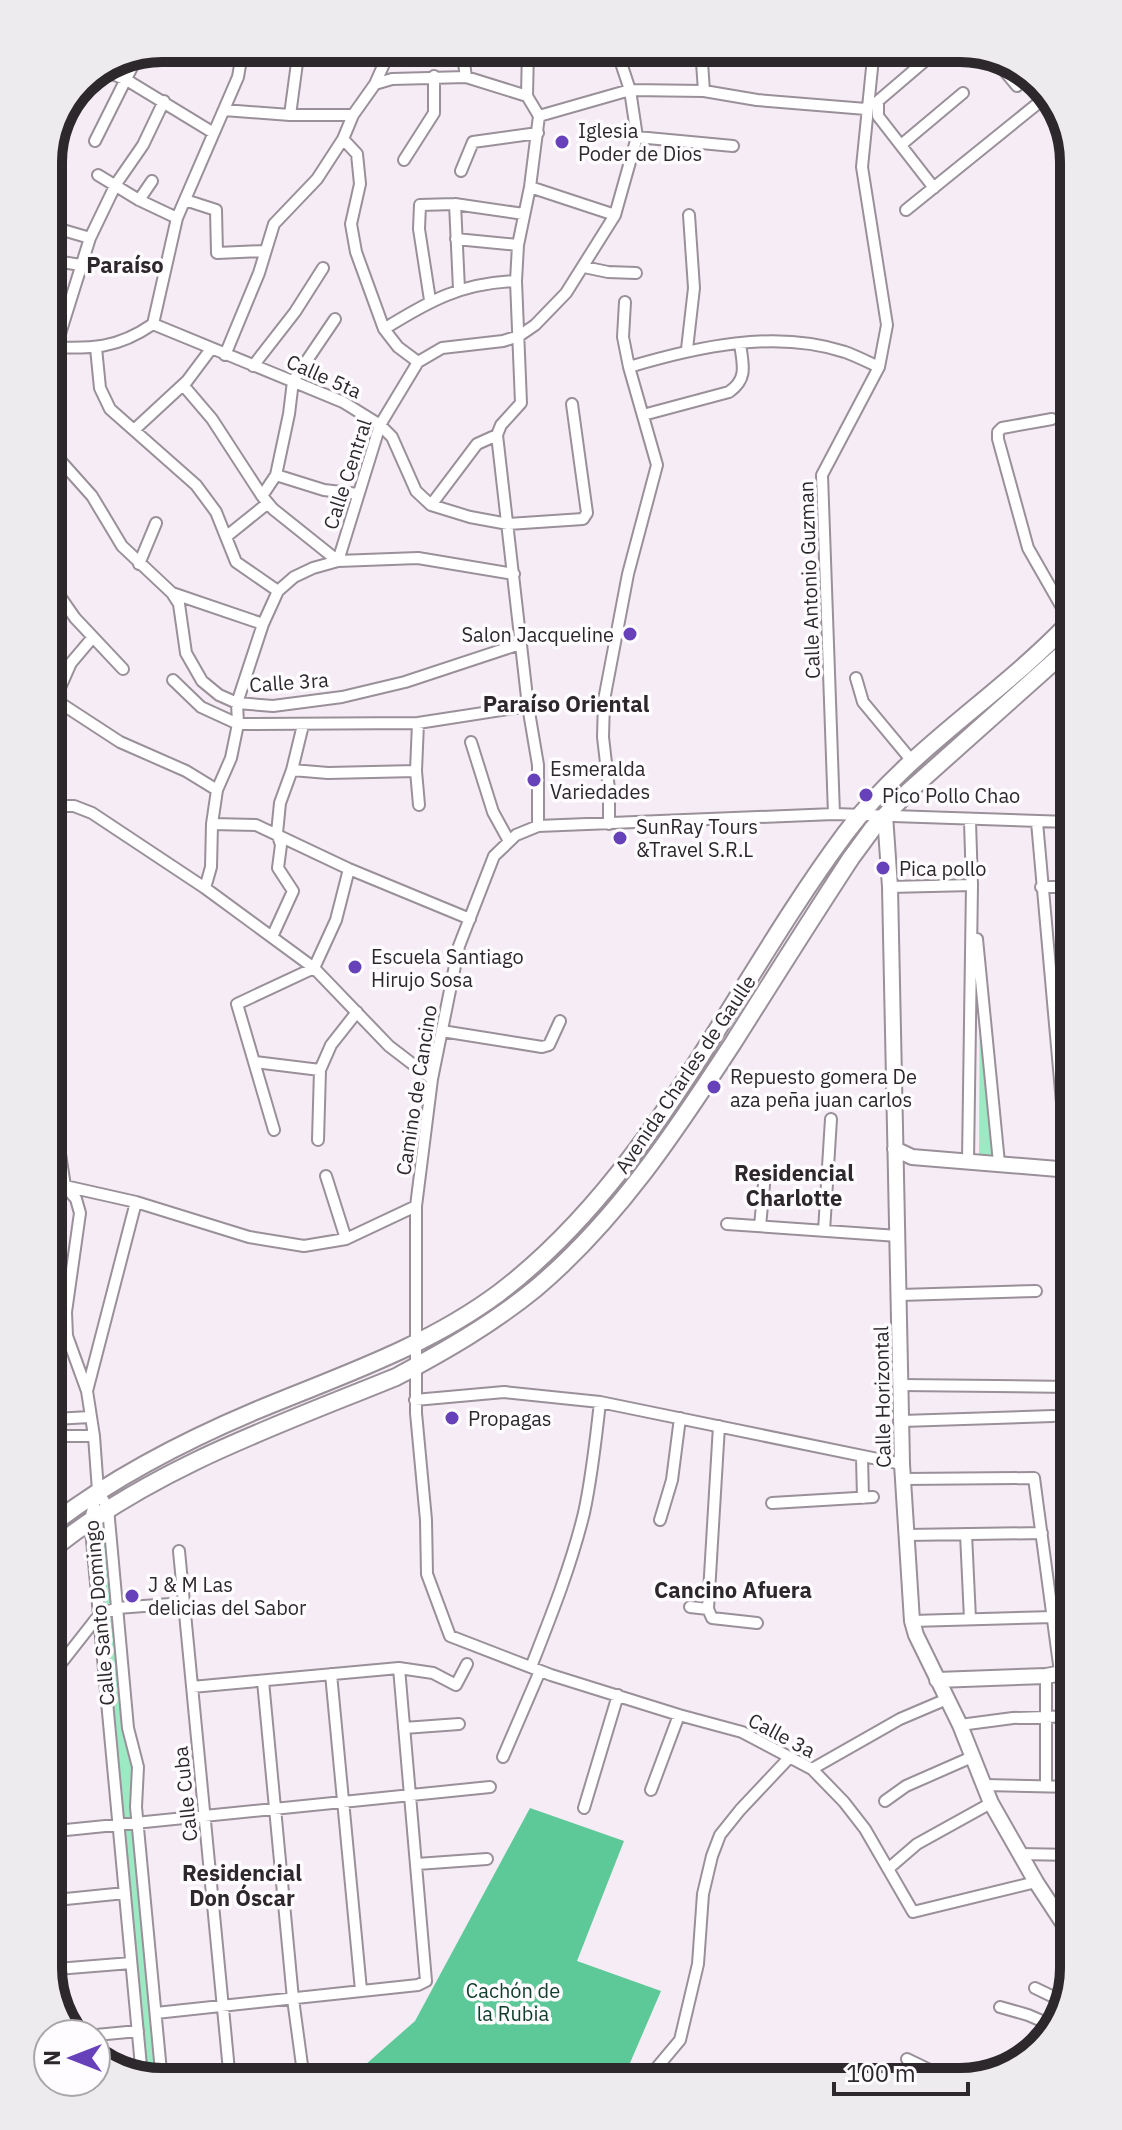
<svg xmlns="http://www.w3.org/2000/svg" width="1122" height="2130" viewBox="0 0 1122 2130" font-family="'IBM Plex Sans',sans-serif">
	<style>
		.green { fill: #9ceac3 }
		.forest { fill: #5ec998 }
		.lines { fill: none; stroke-linecap: round; stroke-linejoin: round }
		.street-casing { stroke: #999099; stroke-width: 14 }
		.secondary-casing { stroke: #999099; stroke-width: 18 }
		.primary-casing { stroke: #999099; stroke-width: 20 }
		.street { stroke: #fff; stroke-width: 10 }
		.secondary { stroke: #fff; stroke-width: 14 }
		.primary { stroke: #fff; stroke-width: 16 }
		.poi-dot { fill: #6741b9; stroke: #fefcfe; stroke-width: 3 }
		.labels { text-anchor: middle; dominant-baseline: central; stroke-width: 7; stroke-linejoin: round; paint-order: stroke }
		.poi-label { font-size: 20px; fill: #2c282c; stroke: #fefcfe; text-anchor: start }
		.street-label { font-size: 20px; fill: #2c282c; stroke: #fefcfe }
		.park-label { font-size: 20px; fill: #0e3d29; stroke: #fefcfe }
		.neighbourhood-label { font-size: 22px; font-weight: bold; fill: #2c282c; stroke: #fefcfe }
		.rim { fill: none; stroke: #2c282c; stroke-width: 10 }
	</style>
	<rect width="100%" height="100%" fill="#f6ecf6"/>
	<path class="green" d="M 980,941 L 1001,1158 L 979,1155 Z
		M 107,1511 L 161,2082 L 144,2078 L 92,1520 Z"/>
	<path class="forest" d="M 530,1808 L 624,1841 L 577,1961 L 661,1991 L 624,2077 L 348,2080 L 415,2021 Z"/>
	<g class="lines">
		<g class="street-casing">
			<path id="street" d="M 446,48 L 463,56 L 466,77
				M 528,48 L 527,96 L 539,116
				M 701,48 L 704,91
				M 874,48 L 862,167 L 887,325 L 879,367 L 822,475 L 834,814 L 1069,822
				M 993,57 L 1017,86
				M 579,58 L 617,53
				M 105,71 L 125,79 L 212,132
				M 375,84 L 392,79 L 466,77 L 527,96
				M 224,110 L 290,115 L 353,115
				M 290,115 L 299,48
				M 539,116 L 630,90 L 704,91 L 757,100 L 866,109
				M 637,137 L 733,146
				M 343,139 L 357,154 L 360,184 L 351,224 L 356,252 L 384,329 L 398,347 L 418,362
				M 95,141 L 136,59
				M 901,145 L 963,93
				M 404,160 L 434,113 L 434,76
				M 461,171 L 473,142 L 538,133
				M 98,175 L 139,200 L 177,218
				M 530,187 L 615,215
				M 934,188 L 878,116 L 878,101 L 940,48
				M 139,200 L 152,181
				M 185,200 L 216,210 L 217,253 L 264,251
				M 455,204 L 459,289
				M 906,210 L 1047,96
				M 49,226 L 90,238
				M 456,239 L 518,245
				M 49,260 L 81,265
				M 584,267 L 608,272 L 636,273
				M 49,297 L 67,304
				M 430,300 L 419,229 L 420,205 L 455,204 L 524,214
				M 153,324 L 343,402 L 380,425 L 392,437 L 416,491 L 431,505 L 470,517 L 508,524 L 583,519 L 587,513 L 572,404
				M 384,329 C 429,301 461,283 516,281
				M 49,347 C 91,349 117,349 153,324 L 177,218 L 238,77 L 243,48
				M 96,348 L 100,388 L 110,409 L 196,485 L 216,512 L 236,562 L 278,591
				M 687,349 L 694,288 L 689,215
				M 225,355 L 259,273 L 274,224 L 317,179 L 343,139 L 353,115 L 375,84 L 391,48
				M 253,366 L 295,312 L 323,268
				M 629,367 C 696,347 775,329 845,352 C 856,356 868,362 879,367
				M 49,369 L 90,238 L 116,184 L 143,145 L 164,101
				M 183,385 L 212,419 L 262,496 L 273,509 L 338,561 L 418,558 L 514,574
				M 643,415 L 729,392 C 748,379 743,365 740,344
				M 1052,419 L 1002,428 L 998,432 L 998,439 L 1028,548 L 1068,618
				M 134,430 L 187,381 L 211,349
				M 497,435 L 528,706 L 538,765 L 538,826
				M 50,449 L 92,496 L 122,546 L 172,593 L 179,604 L 186,653 L 202,681 L 219,695 L 237,703 L 273,706 L 342,697 L 405,682 L 520,644
				M 276,475 L 324,490 L 358,494
				M 262,496 L 276,475 L 289,414 L 293,381 L 335,319
				M 431,505 L 477,444 L 497,435 L 501,425 L 521,403 L 516,281 L 518,245 L 530,187 L 539,116
				M 227,536 L 268,503
				M 50,538 L 60,531
				M 139,564 L 156,523
				M 50,582 L 75,618 L 123,669
				M 172,593 L 263,624
				M 1060,656 L 1068,671
				M 856,678 L 863,702 L 912,761
				M 173,680 L 201,707 L 238,724 L 418,723 L 528,706
				M 51,697 L 120,742 L 186,771 L 217,790
				M 51,708 L 71,663 L 93,637
				M 418,723 L 416,771 L 419,805
				M 471,742 L 493,812 L 509,841
				M 292,770 L 328,773 L 416,771
				M 51,806 L 74,806 L 92,813 L 205,888 L 314,968 L 389,1046 L 432,1079
				M 834,814 L 538,826 L 516,835 L 494,856 L 459,946 L 432,1079 L 416,1206 L 416,1413 L 426,1520 L 427,1574 L 450,1636 L 551,1675 L 679,1715 L 742,1732 L 812,1769 L 844,1802 L 865,1829 L 913,1912 L 1036,1882
				M 1037,822 L 1068,1170
				M 212,824 L 256,825 L 349,869 L 470,919
				M 609,824 L 609,789 L 603,737 L 604,700 L 628,574 L 657,465 L 629,367 L 623,337 L 625,302
				M 890,887 L 972,885
				M 1041,887 L 1069,887
				M 205,888 L 211,867 L 212,824 L 217,790 L 231,758 L 238,724 L 237,703 L 263,624 L 278,591 L 294,577 L 313,568 L 338,561 L 380,425 L 418,362 L 442,348 L 503,341 L 519,336 L 535,325 L 566,293 L 615,215 L 637,137 L 630,90 L 616,48
				M 272,937 L 293,891 L 278,868 L 281,845 L 277,833 L 280,803 L 292,770 L 303,725
				M 977,939 L 999,1163
				M 442,1031 L 542,1047 L 549,1045 L 560,1021
				M 255,1062 L 320,1070
				M 53,1109 L 65,1186 L 76,1199 L 80,1213 L 66,1312 L 67,1336 L 87,1391 L 94,1436 L 98,1491 L 90,1519 L 142,2077
				M 274,1130 L 237,1004 L 314,968 L 336,920 L 349,869
				M 318,1140 L 320,1070 L 331,1045 L 357,1012
				M 968,1161 L 972,885 L 970,821
				M 326,1176 L 346,1239
				M 53,1187 L 65,1186 L 136,1202 L 249,1237 L 304,1246 L 346,1239 L 416,1206
				M 727,1224 L 898,1236
				M 760,1226 L 765,1174
				M 824,1231 L 831,1119
				M 900,1295 L 1036,1291
				M 902,1385 L 1071,1387
				M 87,1391 L 136,1202
				M 415,1400 L 504,1392 L 600,1402 L 902,1464
				M 54,1419 L 90,1417
				M 902,1421 L 1053,1416
				M 54,1436 L 94,1436
				M 862,1457 L 863,1498
				M 903,1479 L 1034,1478 L 1060,1672
				M 98,1491 L 108,1508 L 128,1728 L 138,1767 L 136,1807 L 162,2082
				M 772,1503 L 873,1497
				M 660,1520 L 672,1480 L 680,1418
				M 966,1534 L 970,1619
				M 907,1535 L 1042,1533
				M 179,1551 L 230,2081
				M 690,1607 L 708,1609 L 719,1426
				M 708,1609 L 712,1618 L 757,1623
				M 912,1621 L 1054,1617
				M 531,1667 C 551,1616 571,1566 584,1513 C 592,1476 596,1439 600,1402
				M 55,1671 L 99,1615 L 117,1608 L 184,1603
				M 331,1674 L 361,1990
				M 263,1681 L 293,1999 L 304,2080
				M 192,1687 L 399,1668 L 433,1673 L 456,1685 L 467,1664
				M 960,1725 L 1013,1718 L 1073,1716
				M 404,1728 L 459,1724
				M 503,1757 L 540,1671
				M 812,1769 L 900,1719 L 947,1699
				M 984,1785 L 1073,1787
				M 1046,1786 L 1046,1676
				M 651,1790 L 679,1715
				M 885,1801 L 906,1786 L 972,1757
				M 584,1808 L 618,1695
				M 56,1831 L 490,1787
				M 1020,1854 L 1073,1855
				M 417,1864 L 487,1859
				M 888,1869 L 917,1844 L 991,1803
				M 56,1900 L 125,1893
				M 57,1969 L 131,1963
				M 1035,1988 L 1064,2002
				M 1000,2007 L 1028,2015 L 1056,2027
				M 156,2013 L 418,1985 L 426,1981 L 399,1668
				M 96,2035 L 138,2031
				M 907,2059 L 938,2074
				M 654,2071 L 680,2040 L 698,1964 L 703,1894 L 712,1856 L 720,1835 L 740,1810 L 789,1758"/>
		</g>
		<g class="secondary-casing">
			<path id="secondary" d="M 885,815 L 890,887 L 902,1464 L 912,1621 L 916,1635 L 960,1725 L 991,1803 L 1036,1882 L 1074,1940
				M 895,1149 L 912,1157 L 1070,1170
				M 937,1680 L 1046,1676 L 1073,1671"/>
		</g>
		<g class="primary-casing">
			<path id="primary" d="M 55,1522 C 116,1476 184,1441 255,1411 C 339,1376 425,1348 499,1293 C 653,1176 732,986 845,834 C 907,751 997,698 1068,624
				M 55,1547 C 156,1467 278,1425 396,1377 C 445,1351 492,1324 535,1289 C 617,1220 675,1132 733,1043 C 772,981 811,919 851,858 L 873,828 L 909,791 L 1068,649"/>
		</g>
		<use href="#street" class="street"/>
		<use href="#secondary" class="secondary"/>
		<use href="#primary" class="primary"/>
	</g>
	<g class="poi-dot">
		<circle cx="562" cy="142" r="8"/>
		<circle cx="630" cy="634" r="8"/>
		<circle cx="534" cy="780" r="8"/>
		<circle cx="866" cy="795" r="8"/>
		<circle cx="620" cy="838" r="8"/>
		<circle cx="883" cy="868" r="8"/>
		<circle cx="355" cy="967" r="8"/>
		<circle cx="714" cy="1087" r="8"/>
		<circle cx="452" cy="1418" r="8"/>
		<circle cx="132" cy="1596" r="8"/>
	</g>
	<g class="labels">
		<g class="poi-label">
			<text x="578" y="130">Iglesia<tspan x="578" dy="23">Poder de Dios</tspan></text>
			<text x="614" y="634" text-anchor="end">Salon Jacqueline</text>
			<text x="550" y="768">Esmeralda<tspan x="550" dy="23">Variedades</tspan></text>
			<text x="882" y="795">Pico Pollo Chao</text>
			<text x="636" y="826">SunRay Tours<tspan x="636" dy="23">&amp;Travel S.R.L</tspan></text>
			<text x="899" y="868">Pica pollo</text>
			<text x="371" y="956">Escuela Santiago<tspan x="371" dy="23">Hirujo Sosa</tspan></text>
			<text x="730" y="1076">Repuesto gomera De<tspan x="730" dy="23">aza peña juan carlos</tspan></text>
			<text x="468" y="1418">Propagas</text>
			<text x="148" y="1584">J &amp; M Las<tspan x="148" dy="23">delicias del Sabor</tspan></text>
		</g>
		<g class="street-label">
			<text transform="translate(324 376) rotate(24)">Calle 5ta</text>
			<text transform="translate(347 474) rotate(-72)">Calle Central</text>
			<text transform="translate(809 580) rotate(-92)">Calle Antonio Guzman</text>
			<text transform="translate(289 682) rotate(-4)">Calle 3ra</text>
			<text transform="translate(685 1074) rotate(-56)">Avenida Charles de Gaulle</text>
			<text transform="translate(416 1090) rotate(-81)">Camino de Cancino</text>
			<text transform="translate(882 1397) rotate(-91)">Calle Horizontal</text>
			<text transform="translate(99 1613) rotate(-95)">Calle Santo Domingo</text>
			<text transform="translate(782 1735) rotate(28)">Calle 3a</text>
			<text transform="translate(185 1794) rotate(-96)">Calle Cuba</text>
		</g>
		<g class="park-label">
			<text x="513" y="1990">Cachón de<tspan x="513" dy="23">la Rubia</tspan></text>
		</g>
		<g class="neighbourhood-label">
			<text x="125" y="264">Paraíso</text>
			<text x="566" y="703">Paraíso Oriental</text>
			<text x="794" y="1172">Residencial<tspan x="794" dy="25">Charlotte</tspan></text>
			<text x="733" y="1589">Cancino Afuera</text>
			<text x="242" y="1872">Residencial<tspan x="242" dy="25">Don Óscar</tspan></text>
		</g>
	</g>
	<path d="M0 0H1122V2130H0ZM162 62H960A100 100 0 0 1 1060 162V1968A100 100 0 0 1 960 2068H162A100 100 0 0 1 62 1968V162A100 100 0 0 1 162 62Z" fill="#edebed" fill-rule="evenodd"/>
	<path class="rim" d="M162 62H960A100 100 0 0 1 1060 162V1968A100 100 0 0 1 960 2068H162A100 100 0 0 1 62 1968V162A100 100 0 0 1 162 62Z"/>
	<g transform="translate(72 2058) rotate(270)"><circle r="38" fill="#fefcfe" stroke="#aaa7aa" stroke-width="2"/>
	<path d="M0-6L14 30L0 20L-14 30Z" fill="#6741b9"/>
	<text y="-12" font-size="22" font-weight="bold" text-anchor="middle" fill="#2c282c">N</text>
	</g>
	<path d="M834 2082v12h134v-12" fill="none" stroke="#2c282c" stroke-width="4"/>
	<text x="846" y="2082" font-size="24" fill="#2c282c" stroke="#fefcfe" stroke-width="6" paint-order="stroke">100 m</text>
</svg>
